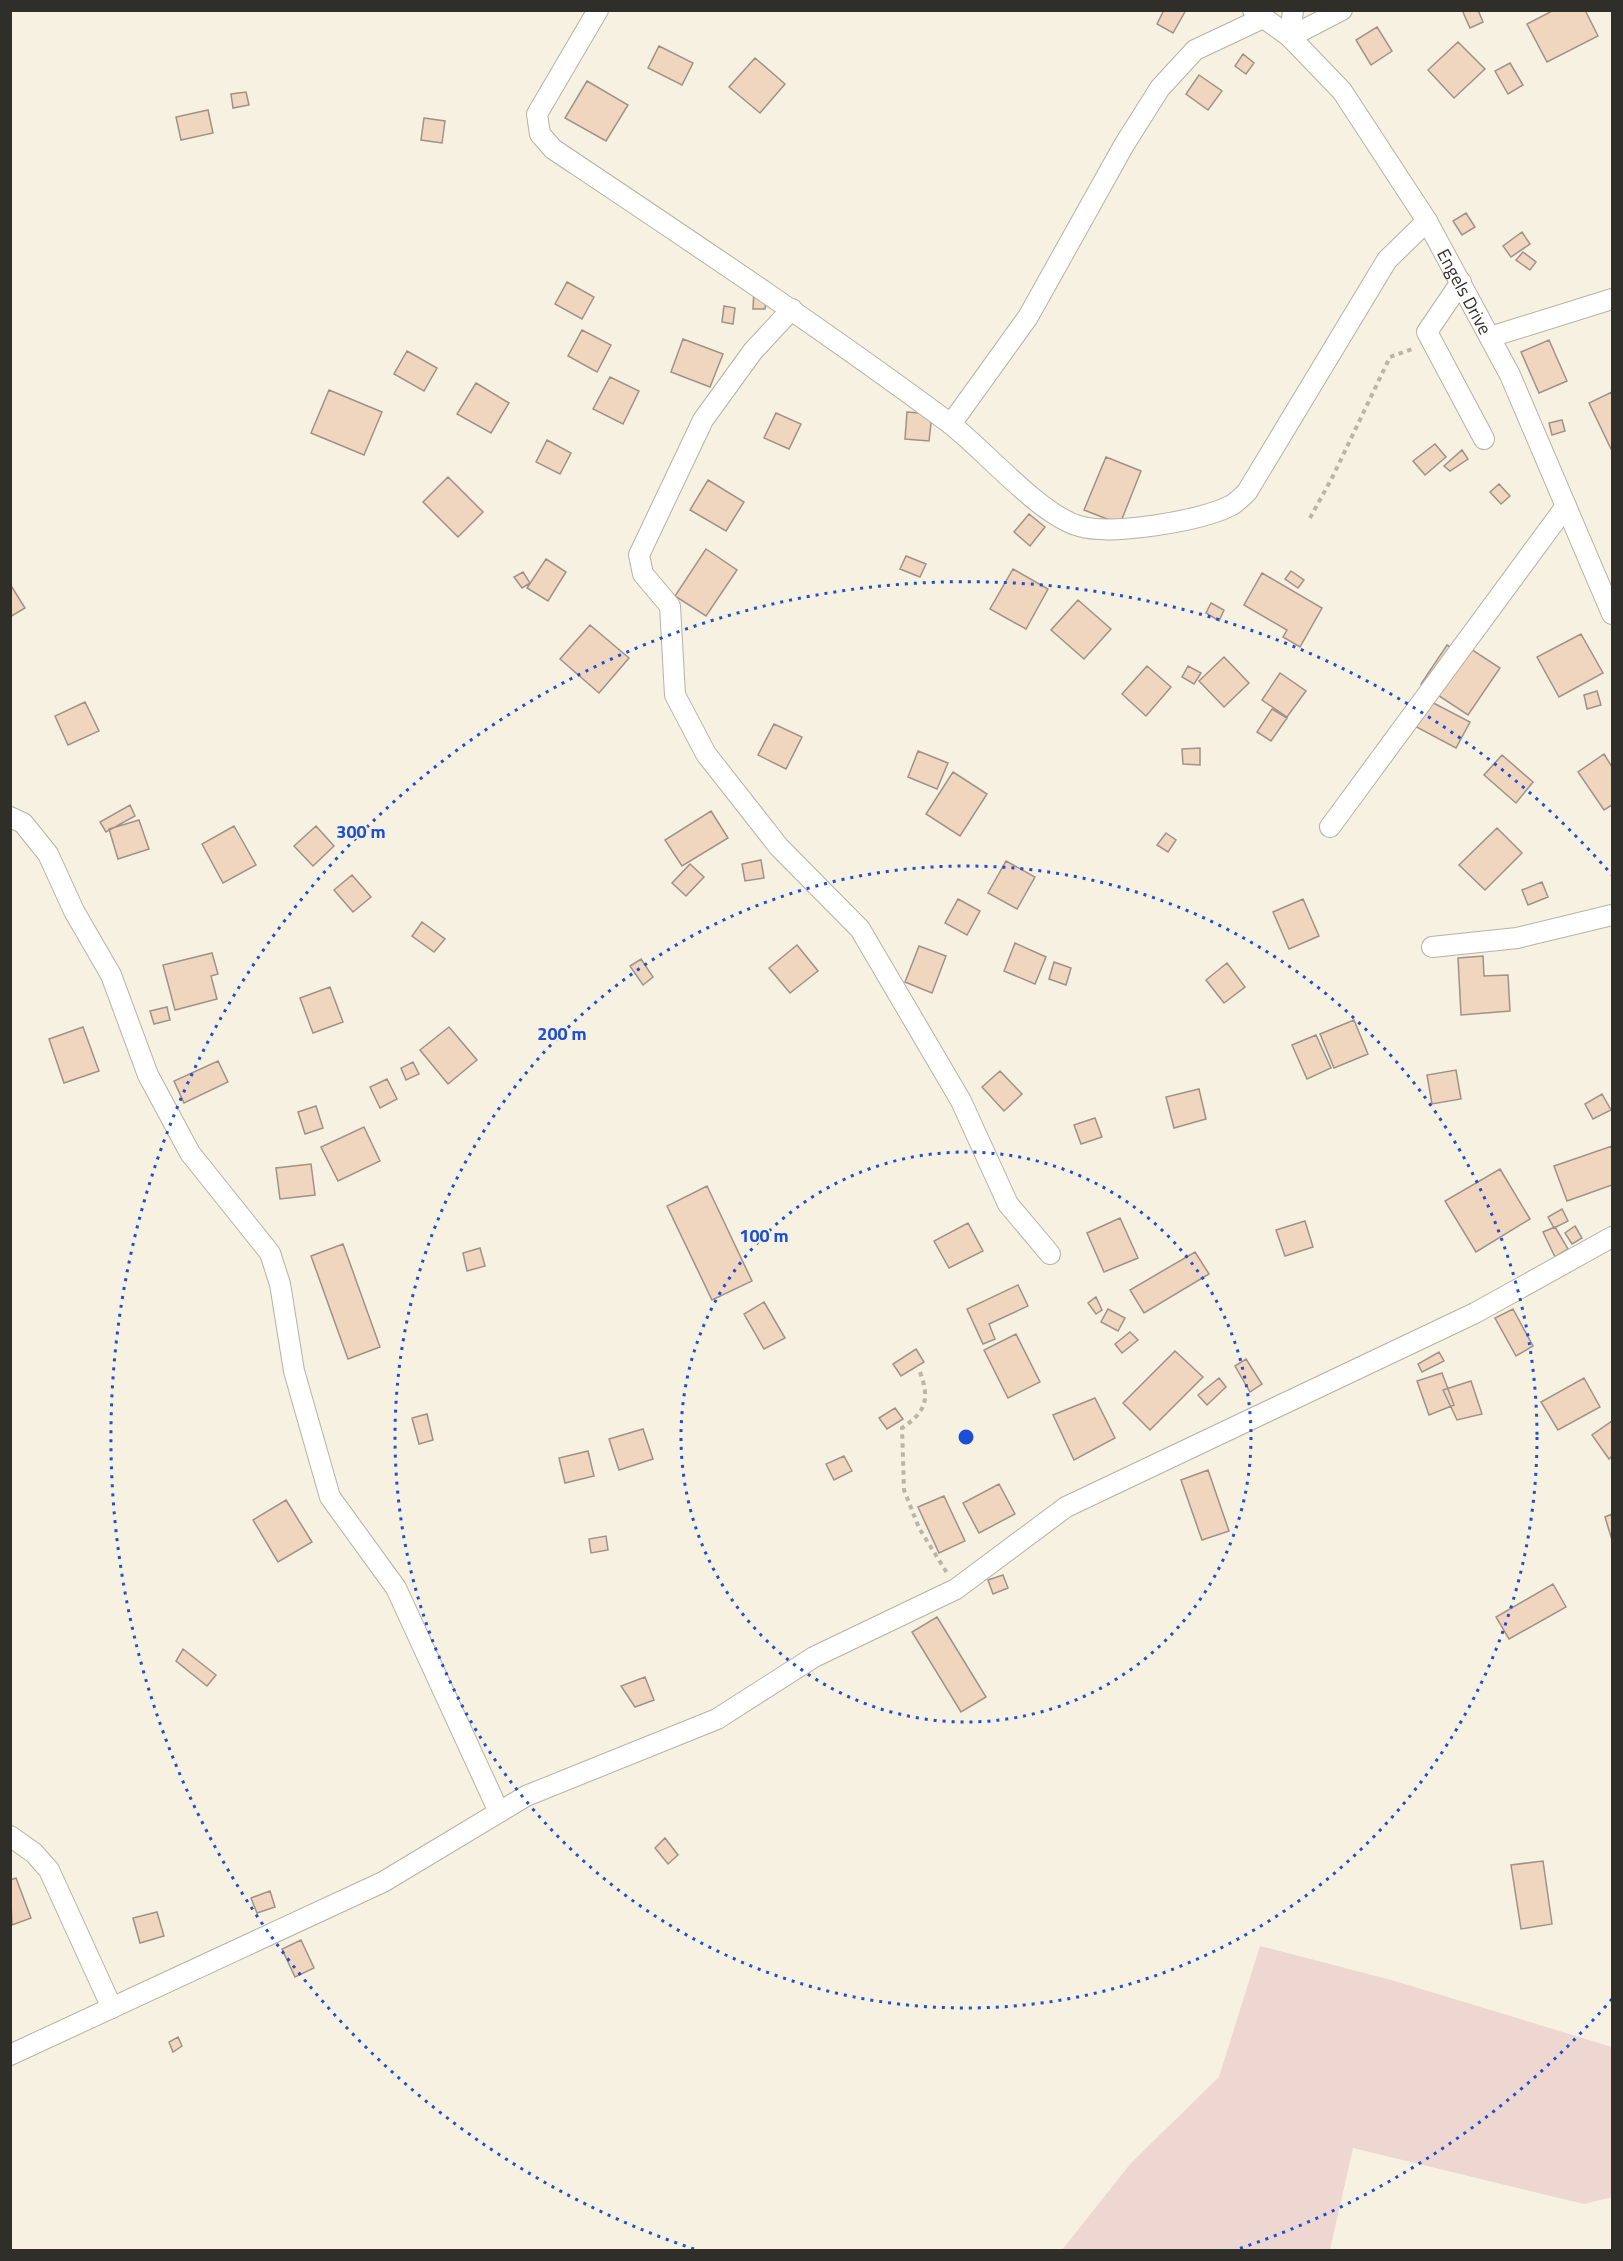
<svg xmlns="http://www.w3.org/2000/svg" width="1623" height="2261" viewBox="0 0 1623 2261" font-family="'Titillium Web',sans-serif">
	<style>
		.green { fill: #eed6d1 }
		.building { fill: #f1d6bf; stroke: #9f9288; stroke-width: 1.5 }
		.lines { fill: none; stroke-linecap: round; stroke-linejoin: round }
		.minor-casing { stroke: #b6b2a3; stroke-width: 22 }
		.path { stroke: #bab5a8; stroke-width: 4; stroke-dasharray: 4.5 4.5; stroke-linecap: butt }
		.minor { stroke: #fff; stroke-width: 20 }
		.ring { fill: none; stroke: #1d4ed8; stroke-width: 3; stroke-dasharray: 3 6 }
		.labels { text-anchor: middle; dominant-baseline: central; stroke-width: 4.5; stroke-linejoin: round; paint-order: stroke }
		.street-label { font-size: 18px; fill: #302e28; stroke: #f6f1e1 }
		.centre { fill: #1d4ed8; stroke: #f6f1e1; stroke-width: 3 }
		.ring-label { font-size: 18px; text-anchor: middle; font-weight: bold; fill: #1d4ed8; stroke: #f6f1e1; stroke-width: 4.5; stroke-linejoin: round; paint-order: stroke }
	</style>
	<rect width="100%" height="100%" fill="#f6f1e1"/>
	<path class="green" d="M 1260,1946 L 1395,1981 L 1612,2047 L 1612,2197 L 1584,2204 L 1353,2148 L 1330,2250 L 1062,2250 L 1131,2163 L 1219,2077 Z"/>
	<path class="building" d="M 1164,10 L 1186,10 L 1173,33 L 1157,24 Z
		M 1462,10 L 1478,10 L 1483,22 L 1470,28 Z
		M 1554,10 L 1585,10 L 1598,36 L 1547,62 L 1527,24 Z
		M 1377,27 L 1392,51 L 1371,65 L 1356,40 Z
		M 1458,42 L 1485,69 L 1454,98 L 1428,70 Z
		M 659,46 L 693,63 L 682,85 L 648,68 Z
		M 1243,54 L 1254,63 L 1246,74 L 1235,66 Z
		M 755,58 L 785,84 L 760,113 L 729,87 Z
		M 1510,63 L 1523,85 L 1508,94 L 1495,71 Z
		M 1199,75 L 1222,91 L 1208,110 L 1186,94 Z
		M 587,81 L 628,105 L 606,141 L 565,118 Z
		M 246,92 L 249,105 L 233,108 L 231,94 Z
		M 208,110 L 213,133 L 181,140 L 176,117 Z
		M 424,118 L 445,121 L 442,143 L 421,140 Z
		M 1466,213 L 1475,227 L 1462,235 L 1453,221 Z
		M 1522,232 L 1530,244 L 1511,257 L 1503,246 Z
		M 1523,252 L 1536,262 L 1530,270 L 1516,260 Z
		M 567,282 L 594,297 L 582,319 L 555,304 Z
		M 754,290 L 767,292 L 765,309 L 753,309 Z
		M 724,306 L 735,308 L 733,324 L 722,322 Z
		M 582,330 L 611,345 L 597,372 L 568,356 Z
		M 683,339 L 723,354 L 710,387 L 671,372 Z
		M 1549,340 L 1567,381 L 1539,393 L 1521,352 Z
		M 407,351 L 437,368 L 424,391 L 394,374 Z
		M 610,377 L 639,391 L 623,424 L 593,409 Z
		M 476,383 L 509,403 L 491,433 L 457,414 Z
		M 329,390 L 382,412 L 364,455 L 311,433 Z
		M 1612,392 L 1612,451 L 1589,403 Z
		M 907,412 L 932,414 L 929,441 L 905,439 Z
		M 776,413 L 801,424 L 789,449 L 764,438 Z
		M 1562,420 L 1565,431 L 1552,435 L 1549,423 Z
		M 547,440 L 571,453 L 560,474 L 536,462 Z
		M 1435,444 L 1446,457 L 1425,475 L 1413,461 Z
		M 1462,450 L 1468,459 L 1450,471 L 1444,466 Z
		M 1106,457 L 1141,471 L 1120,524 L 1084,510 Z
		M 448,477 L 483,512 L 458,537 L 423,502 Z
		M 708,480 L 744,502 L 726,531 L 690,510 Z
		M 1499,484 L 1510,496 L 1501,504 L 1490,492 Z
		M 1029,514 L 1045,527 L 1030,546 L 1014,532 Z
		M 706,549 L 737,570 L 706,616 L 675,596 Z
		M 906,556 L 926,564 L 920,577 L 900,569 Z
		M 546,559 L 566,572 L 548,601 L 527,588 Z
		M 1013,569 L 1048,589 L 1026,629 L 990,609 Z
		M 1291,571 L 1304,580 L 1298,588 L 1285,579 Z
		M 523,572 L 530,583 L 522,588 L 514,577 Z
		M 1262,573 L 1322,608 L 1300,647 L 1283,637 L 1287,630 L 1244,605 Z
		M 10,584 L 25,608 L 10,617 Z
		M 1078,600 L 1111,629 L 1084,659 L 1051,630 Z
		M 1211,603 L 1224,610 L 1219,621 L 1206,613 Z
		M 590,625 L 629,658 L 599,693 L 560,659 Z
		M 1581,634 L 1603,673 L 1559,697 L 1537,657 Z
		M 1447,645 L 1466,657 L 1471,649 L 1500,668 L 1468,715 L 1421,684 Z
		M 1224,657 L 1249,683 L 1224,707 L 1199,681 Z
		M 1147,666 L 1171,687 L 1146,716 L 1122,694 Z
		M 1188,666 L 1201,673 L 1194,684 L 1182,677 Z
		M 1280,673 L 1306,691 L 1287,717 L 1262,700 Z
		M 1597,691 L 1601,705 L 1587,709 L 1584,695 Z
		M 1422,697 L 1470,722 L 1456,748 L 1409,723 Z
		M 85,702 L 99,731 L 68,745 L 55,716 Z
		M 1272,709 L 1287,718 L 1271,741 L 1257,732 Z
		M 774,724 L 802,737 L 786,769 L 758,755 Z
		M 1200,748 L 1200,765 L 1183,764 L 1182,749 Z
		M 918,751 L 948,763 L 937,789 L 908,777 Z
		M 1604,754 L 1612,767 L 1612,805 L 1604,810 L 1578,772 Z
		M 1502,755 L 1533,782 L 1516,803 L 1484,775 Z
		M 953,772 L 987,794 L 960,836 L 926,814 Z
		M 130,805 L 135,816 L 106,832 L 100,822 Z
		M 711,811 L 728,838 L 682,866 L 665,840 Z
		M 139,820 L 149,849 L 118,859 L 109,829 Z
		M 234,826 L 256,865 L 223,883 L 202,844 Z
		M 316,826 L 334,846 L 313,866 L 294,846 Z
		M 1497,828 L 1522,853 L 1485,890 L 1459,865 Z
		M 1166,833 L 1176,840 L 1168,852 L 1157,845 Z
		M 761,860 L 764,878 L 745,881 L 742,864 Z
		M 1006,861 L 1035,877 L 1017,909 L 988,893 Z
		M 690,864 L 704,877 L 686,896 L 672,883 Z
		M 352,875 L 371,897 L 353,912 L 334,890 Z
		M 1542,882 L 1548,897 L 1528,905 L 1522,890 Z
		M 958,899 L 980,911 L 967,935 L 945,923 Z
		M 1303,899 L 1319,936 L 1289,949 L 1273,912 Z
		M 422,922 L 445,939 L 434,952 L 412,936 Z
		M 1015,943 L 1046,957 L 1035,984 L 1004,971 Z
		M 797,945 L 818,971 L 790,993 L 769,968 Z
		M 919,946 L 946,956 L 932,993 L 905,982 Z
		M 212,953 L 218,974 L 211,976 L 217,999 L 175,1010 L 163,965 Z
		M 1483,956 L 1484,976 L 1508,975 L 1510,1011 L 1461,1015 L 1458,958 Z
		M 641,959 L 653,977 L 643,985 L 630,966 Z
		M 1054,962 L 1071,968 L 1066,985 L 1049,979 Z
		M 1227,963 L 1245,987 L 1224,1003 L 1206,980 Z
		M 330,987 L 343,1022 L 313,1033 L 300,998 Z
		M 167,1007 L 170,1020 L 154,1024 L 150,1011 Z
		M 1354,1020 L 1368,1054 L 1334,1068 L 1320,1034 Z
		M 83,1027 L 99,1071 L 64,1083 L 49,1039 Z
		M 449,1027 L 477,1060 L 448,1084 L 420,1050 Z
		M 1316,1035 L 1331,1068 L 1307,1079 L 1292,1045 Z
		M 218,1061 L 228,1082 L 184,1103 L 174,1081 Z
		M 413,1062 L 419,1074 L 406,1080 L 401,1068 Z
		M 1456,1070 L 1461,1099 L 1432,1104 L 1427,1075 Z
		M 1000,1071 L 1022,1094 L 1004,1111 L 982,1087 Z
		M 387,1079 L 397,1099 L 380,1108 L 370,1087 Z
		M 1199,1089 L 1206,1119 L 1174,1128 L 1166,1097 Z
		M 1602,1094 L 1611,1110 L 1593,1119 L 1585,1104 Z
		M 316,1106 L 323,1128 L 305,1134 L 298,1112 Z
		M 1095,1118 L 1102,1137 L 1081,1144 L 1074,1125 Z
		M 364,1127 L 380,1161 L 338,1181 L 321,1147 Z
		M 1612,1146 L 1612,1185 L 1567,1201 L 1554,1166 Z
		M 311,1164 L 315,1195 L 280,1199 L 276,1168 Z
		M 1500,1169 L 1530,1219 L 1476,1252 L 1445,1201 Z
		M 707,1186 L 752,1281 L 712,1300 L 667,1206 Z
		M 1562,1209 L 1568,1221 L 1554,1228 L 1548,1217 Z
		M 1120,1218 L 1138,1258 L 1104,1272 L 1087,1233 Z
		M 1305,1221 L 1313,1247 L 1285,1256 L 1276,1230 Z
		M 968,1223 L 983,1251 L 949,1268 L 934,1241 Z
		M 1575,1226 L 1582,1238 L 1572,1244 L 1565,1233 Z
		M 1555,1227 L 1568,1249 L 1555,1257 L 1543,1232 Z
		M 343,1244 L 380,1347 L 348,1359 L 311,1256 Z
		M 480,1248 L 485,1266 L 467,1271 L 463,1253 Z
		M 1195,1252 L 1209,1274 L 1144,1313 L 1130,1290 Z
		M 1018,1285 L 1028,1306 L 989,1324 L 995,1339 L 983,1344 L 967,1309 Z
		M 1096,1297 L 1102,1310 L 1096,1314 L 1088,1303 Z
		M 764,1302 L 785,1338 L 764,1349 L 744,1314 Z
		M 1108,1309 L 1125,1318 L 1118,1331 L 1101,1322 Z
		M 1513,1309 L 1533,1346 L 1516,1356 L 1495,1318 Z
		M 1130,1332 L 1138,1340 L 1122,1353 L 1115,1344 Z
		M 1016,1334 L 1040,1382 L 1008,1398 L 984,1350 Z
		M 916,1349 L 924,1362 L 901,1376 L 893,1364 Z
		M 1175,1351 L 1203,1377 L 1150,1430 L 1123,1403 Z
		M 1439,1352 L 1444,1361 L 1422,1372 L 1418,1364 Z
		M 1246,1359 L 1262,1384 L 1250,1392 L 1235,1366 Z
		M 1442,1373 L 1454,1405 L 1429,1415 L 1417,1381 Z
		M 1219,1378 L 1226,1387 L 1207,1405 L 1198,1395 Z
		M 1584,1378 L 1600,1407 L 1558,1430 L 1541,1402 Z
		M 1471,1381 L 1482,1414 L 1457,1420 L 1443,1390 Z
		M 1095,1398 L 1115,1438 L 1074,1460 L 1053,1415 Z
		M 895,1408 L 903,1419 L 887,1429 L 879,1418 Z
		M 427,1414 L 433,1440 L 419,1444 L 412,1418 Z
		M 1612,1421 L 1612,1456 L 1609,1459 L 1592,1435 Z
		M 643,1429 L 653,1459 L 619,1470 L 609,1439 Z
		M 588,1451 L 594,1476 L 565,1483 L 559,1458 Z
		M 844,1456 L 852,1471 L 834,1480 L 826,1464 Z
		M 1208,1470 L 1229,1531 L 1202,1540 L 1181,1480 Z
		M 999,1484 L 1015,1514 L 979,1533 L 963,1503 Z
		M 944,1496 L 965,1541 L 939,1553 L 918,1507 Z
		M 286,1500 L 312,1542 L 278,1562 L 253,1520 Z
		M 1612,1514 L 1612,1540 L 1605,1517 Z
		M 606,1536 L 608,1550 L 591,1553 L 589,1539 Z
		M 1003,1575 L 1008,1588 L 993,1594 L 988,1580 Z
		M 1553,1584 L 1566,1607 L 1509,1639 L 1496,1617 Z
		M 937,1617 L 986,1697 L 961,1712 L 912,1632 Z
		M 183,1649 L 216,1675 L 207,1686 L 176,1661 Z
		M 645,1677 L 654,1700 L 635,1707 L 621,1686 Z
		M 665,1838 L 678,1855 L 668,1864 L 655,1848 Z
		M 1543,1861 L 1552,1924 L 1521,1929 L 1511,1865 Z
		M 16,1878 L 31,1918 L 12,1925 L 10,1880 Z
		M 270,1891 L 275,1907 L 257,1913 L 251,1898 Z
		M 157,1912 L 164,1936 L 140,1943 L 133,1918 Z
		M 301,1940 L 314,1968 L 295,1977 L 282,1949 Z
		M 178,2037 L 182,2046 L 173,2052 L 169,2042 Z"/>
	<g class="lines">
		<g class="minor-casing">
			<g id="minor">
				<path d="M 598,10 L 537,114 L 540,134 L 553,149 C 686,238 820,327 948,422 C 984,449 1038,514 1079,526 C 1111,536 1200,521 1230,506 C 1236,503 1242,497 1247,492 L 1387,260 L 1427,221"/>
				<path id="s1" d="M 1253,10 L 1290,37 L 1342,91 L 1427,221 L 1510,375 L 1612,614"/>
				<path d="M 1290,37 L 1342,10"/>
				<path d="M 1290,37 L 1293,10"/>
				<path d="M 1461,282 L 1427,332 L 1484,439"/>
				<path d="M 792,309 L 753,351 L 703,420 L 639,555 L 643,574 L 670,606 L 675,695 L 706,754 L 779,847 L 860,929 L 961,1101 L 1008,1204 L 1050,1254"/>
				<path d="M 1490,337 L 1612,299"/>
				<path d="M 951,424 L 1028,317 L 1124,145 L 1160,88 L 1195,50 L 1263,18"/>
				<path d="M 10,817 L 23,823 L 48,854 L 74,911 L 111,975 L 148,1075 L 190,1153 L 270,1253 L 280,1284 L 294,1371 L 330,1497 L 396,1588 L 499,1812"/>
				<path d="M 1330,827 L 1566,506"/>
				<path d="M 1432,947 L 1517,938 L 1612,915"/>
				<path d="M 10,1836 L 34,1853 L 49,1870 L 112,2008"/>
				<path d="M 10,2055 L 383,1882 L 526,1796 L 717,1719 L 814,1657 L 956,1589 L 1066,1507 L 1475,1313 L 1612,1237"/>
			</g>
		</g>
		<path class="path" d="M 1310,518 L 1333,476 L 1390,357 L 1415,348
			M 920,1372 C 930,1399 926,1412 902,1428 L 904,1490 L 919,1528 L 947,1573"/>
		<use href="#minor" class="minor"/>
	</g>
	<g class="ring">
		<circle cx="966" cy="1437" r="285"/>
		<circle cx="966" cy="1437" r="571"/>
		<path d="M1612 1999A856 856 0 0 1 1238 2249M694 2249A856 856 0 1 1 1612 875"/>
	</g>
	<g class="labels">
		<g class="street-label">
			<text stroke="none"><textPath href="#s1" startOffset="356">Engels Drive</textPath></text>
		</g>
	</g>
	<circle cx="966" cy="1437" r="9" class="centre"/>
	<g class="ring-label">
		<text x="361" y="838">300 m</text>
		<text x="562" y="1040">200 m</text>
		<text x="764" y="1242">100 m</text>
	</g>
	<rect width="1623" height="2261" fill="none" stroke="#302e28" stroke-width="24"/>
</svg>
